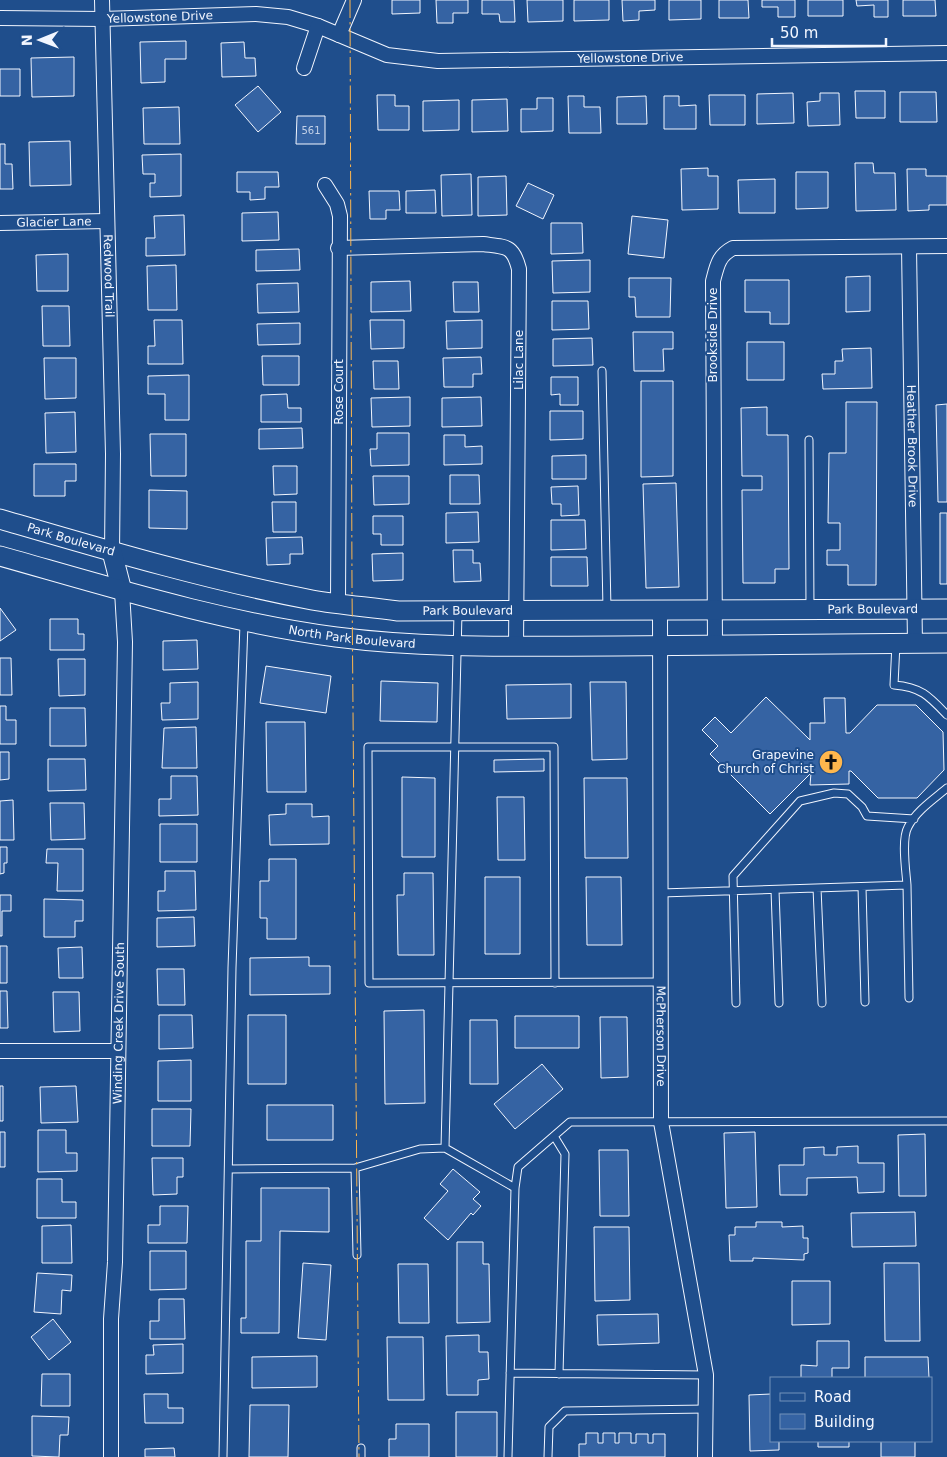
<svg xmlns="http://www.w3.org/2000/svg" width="947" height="1457" viewBox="0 0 947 1457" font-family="'DejaVu Sans',sans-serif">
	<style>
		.building { fill: #3563a3; stroke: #f2f6ff }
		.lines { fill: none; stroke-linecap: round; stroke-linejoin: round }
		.service-casing { stroke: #f2f6ff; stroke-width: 9 }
		.minor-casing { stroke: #f2f6ff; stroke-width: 16 }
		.secondary-casing { stroke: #f2f6ff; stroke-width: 21 }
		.service { stroke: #1f4e8c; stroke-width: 7 }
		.minor { stroke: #1f4e8c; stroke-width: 14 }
		.secondary { stroke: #1f4e8c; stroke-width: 19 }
		.power { stroke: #ffb74d; stroke-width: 1; stroke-dasharray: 18 4 2.5 4; stroke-linecap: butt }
		.labels { text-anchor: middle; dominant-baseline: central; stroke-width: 4; stroke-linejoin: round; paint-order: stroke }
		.number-label { font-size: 10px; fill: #c3d1e8 }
		.street-label { font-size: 12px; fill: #f2f6ff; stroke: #1f4e8c }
		.poi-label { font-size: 12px; fill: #f2f6ff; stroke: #1f4e8c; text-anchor: end }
	</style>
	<rect width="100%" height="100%" fill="#1f4e8c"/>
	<path class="building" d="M 392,0 L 420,0 L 420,13 L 392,14 Z
		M 436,0 L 468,0 L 468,13 L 453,13 L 453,23 L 437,23 Z
		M 482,0 L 514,0 L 515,22 L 500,22 L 499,14 L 482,14 Z
		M 527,0 L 563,0 L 563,21 L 528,22 Z
		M 574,0 L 609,0 L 609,20 L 574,21 Z
		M 622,0 L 655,0 L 655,10 L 639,11 L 639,20 L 623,21 Z
		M 669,0 L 701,0 L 701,19 L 669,20 Z
		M 719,0 L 748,0 L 749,18 L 719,18 Z
		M 762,0 L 795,0 L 795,17 L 778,17 L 778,7 L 762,7 Z
		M 808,0 L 843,0 L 843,16 L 808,16 Z
		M 856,0 L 888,0 L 888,17 L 874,17 L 874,5 L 857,6 Z
		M 903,0 L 935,0 L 936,16 L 903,16 Z
		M 186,41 L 186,59 L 165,59 L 165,82 L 141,83 L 140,42 Z
		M 244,42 L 245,58 L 255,58 L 256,76 L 222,77 L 221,43 Z
		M 74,57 L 74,96 L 32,97 L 31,58 Z
		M 0,69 L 20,69 L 20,96 L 0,96 Z
		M 258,86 L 281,112 L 258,132 L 235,105 Z
		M 855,91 L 885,91 L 885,118 L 856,118 Z
		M 900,92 L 936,92 L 937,122 L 900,122 Z
		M 793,93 L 794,123 L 757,124 L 757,94 Z
		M 820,93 L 839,93 L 840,125 L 808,126 L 807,102 L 820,101 Z
		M 377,95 L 395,95 L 395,106 L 409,106 L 409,130 L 378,130 Z
		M 709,95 L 745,95 L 745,125 L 710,125 Z
		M 568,96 L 584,96 L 584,107 L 600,107 L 601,133 L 569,133 Z
		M 646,96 L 647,124 L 617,124 L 617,97 Z
		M 664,96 L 679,96 L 679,106 L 696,105 L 696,129 L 664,129 Z
		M 537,98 L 553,98 L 553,131 L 521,132 L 521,109 L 537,109 Z
		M 507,99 L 508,131 L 472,132 L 472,100 Z
		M 459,100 L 459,130 L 423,131 L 423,101 Z
		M 179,107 L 180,144 L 144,144 L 143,108 Z
		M 297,116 L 325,116 L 325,144 L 296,144 Z
		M 70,141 L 71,185 L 30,186 L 29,142 Z
		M 0,144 L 5,144 L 5,164 L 12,164 L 13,189 L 0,189 Z
		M 181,154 L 181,196 L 150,197 L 150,183 L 155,183 L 155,174 L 143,174 L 142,155 Z
		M 855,163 L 873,163 L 874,173 L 895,173 L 896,210 L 856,211 Z
		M 708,168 L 708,176 L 718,176 L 718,209 L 682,210 L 681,169 Z
		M 907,169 L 926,169 L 926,176 L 947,176 L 947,205 L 929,205 L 929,210 L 908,211 Z
		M 237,172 L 278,172 L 279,187 L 265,187 L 265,199 L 250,200 L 250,192 L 237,192 Z
		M 796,172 L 828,172 L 828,208 L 796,209 Z
		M 471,174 L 472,215 L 442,216 L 441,175 Z
		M 506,176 L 507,215 L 478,216 L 478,177 Z
		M 775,179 L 775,213 L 739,213 L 738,180 Z
		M 528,183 L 554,195 L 543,219 L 516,206 Z
		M 435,190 L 436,213 L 406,213 L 406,191 Z
		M 369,191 L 399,191 L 400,210 L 386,210 L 386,219 L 370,219 Z
		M 278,212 L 279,240 L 242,241 L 242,213 Z
		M 184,215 L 185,255 L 146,256 L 146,238 L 155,238 L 154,216 Z
		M 632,216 L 668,220 L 664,258 L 628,254 Z
		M 551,223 L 582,223 L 583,253 L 551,254 Z
		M 299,249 L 300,270 L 256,271 L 256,250 Z
		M 68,254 L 68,291 L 37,291 L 36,255 Z
		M 590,260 L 590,292 L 553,293 L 552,261 Z
		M 176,265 L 177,310 L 148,310 L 147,266 Z
		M 870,276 L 870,311 L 846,312 L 846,277 Z
		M 629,278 L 671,278 L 670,317 L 636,317 L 635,297 L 629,297 Z
		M 745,280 L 789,280 L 789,324 L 770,324 L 770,312 L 745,312 Z
		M 410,281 L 411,311 L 371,312 L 371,282 Z
		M 453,282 L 478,282 L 479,312 L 454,312 Z
		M 298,283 L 299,312 L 258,313 L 257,284 Z
		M 552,301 L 588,301 L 589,329 L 552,330 Z
		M 42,306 L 69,306 L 70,346 L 43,346 Z
		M 154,320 L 182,320 L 183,364 L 148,364 L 148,346 L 155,346 Z
		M 370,320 L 404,320 L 404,348 L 371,349 Z
		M 482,320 L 482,348 L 447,349 L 446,321 Z
		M 300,323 L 300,344 L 258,345 L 257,324 Z
		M 633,332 L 673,332 L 673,349 L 663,349 L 664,371 L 634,371 Z
		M 592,338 L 593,365 L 553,366 L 553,339 Z
		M 747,342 L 784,342 L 784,380 L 747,380 Z
		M 871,348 L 872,388 L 823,389 L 822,374 L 835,374 L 835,361 L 843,361 L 842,349 Z
		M 262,356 L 299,356 L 299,385 L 263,385 Z
		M 481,357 L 482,374 L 473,374 L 473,387 L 444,387 L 443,358 Z
		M 44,358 L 76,358 L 76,398 L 45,399 Z
		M 373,361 L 398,361 L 399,389 L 374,389 Z
		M 189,375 L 189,420 L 165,420 L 165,394 L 148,394 L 148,376 Z
		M 551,377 L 578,377 L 578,405 L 560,405 L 560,394 L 551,395 Z
		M 641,381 L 673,381 L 673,476 L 641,477 Z
		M 287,394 L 288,408 L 301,408 L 301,422 L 261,422 L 261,395 Z
		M 410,397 L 410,426 L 372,427 L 371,398 Z
		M 481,397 L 482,426 L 442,427 L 442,398 Z
		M 846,402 L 877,402 L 876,585 L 848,585 L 848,565 L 827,565 L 827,550 L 840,550 L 840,523 L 828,523 L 829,453 L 846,453 Z
		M 947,404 L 947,502 L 938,502 L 936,405 Z
		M 767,407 L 767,435 L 788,435 L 789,569 L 775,569 L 775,583 L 743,583 L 742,490 L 762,490 L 762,476 L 742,476 L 741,408 Z
		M 550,411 L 583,411 L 583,439 L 550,440 Z
		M 75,412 L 76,452 L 46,453 L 45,413 Z
		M 302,428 L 303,448 L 259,449 L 259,429 Z
		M 377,433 L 409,433 L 409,465 L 371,466 L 370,449 L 377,449 Z
		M 150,434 L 186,434 L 186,476 L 151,476 Z
		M 444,435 L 465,435 L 465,447 L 482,446 L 482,464 L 444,465 Z
		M 586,455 L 586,479 L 552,479 L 552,456 Z
		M 34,464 L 76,464 L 76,481 L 65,481 L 65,496 L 34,496 Z
		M 273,466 L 297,466 L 297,494 L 274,495 Z
		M 450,475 L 479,475 L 480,504 L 450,504 Z
		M 373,476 L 409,476 L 409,504 L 374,505 Z
		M 676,483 L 679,587 L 646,588 L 643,484 Z
		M 578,486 L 579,515 L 561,516 L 561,504 L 552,504 L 551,487 Z
		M 149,490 L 187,491 L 187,529 L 149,528 Z
		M 272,502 L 296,502 L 296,532 L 273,532 Z
		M 478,512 L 479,542 L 446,543 L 446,513 Z
		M 940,513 L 947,513 L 947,584 L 940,584 Z
		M 373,516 L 403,516 L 403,545 L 381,545 L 381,534 L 373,534 Z
		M 551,520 L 585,520 L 586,549 L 551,550 Z
		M 302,537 L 303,554 L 290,554 L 290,564 L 267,565 L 266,538 Z
		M 453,550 L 473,550 L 473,563 L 480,563 L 481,581 L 454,582 Z
		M 403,553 L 403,580 L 373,581 L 372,554 Z
		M 551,557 L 587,557 L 588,586 L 551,586 Z
		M 0,608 L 16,630 L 0,641 Z
		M 50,619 L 78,619 L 78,634 L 84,634 L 84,650 L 50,650 Z
		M 197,640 L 198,669 L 163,670 L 163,641 Z
		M 0,658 L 11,658 L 12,695 L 0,695 Z
		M 58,659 L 85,659 L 85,695 L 59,696 Z
		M 266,666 L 331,676 L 326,713 L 260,703 Z
		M 381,681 L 438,683 L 437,722 L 380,721 Z
		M 198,682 L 198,719 L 162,720 L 161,703 L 170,703 L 170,683 Z
		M 590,682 L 626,682 L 627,759 L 592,760 Z
		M 571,684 L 571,718 L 507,719 L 506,685 Z
		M 766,697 L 810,740 L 810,723 L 825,723 L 824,698 L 845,698 L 846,733 L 850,733 L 877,705 L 916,705 L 943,732 L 944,770 L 917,798 L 878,798 L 851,771 L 849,771 L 849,784 L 810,785 L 811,773 L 770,814 L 710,754 L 718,746 L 702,730 L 715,717 L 731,733 Z
		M 0,706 L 6,706 L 6,720 L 16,720 L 16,744 L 0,744 Z
		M 50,708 L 85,708 L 86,746 L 50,746 Z
		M 266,722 L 305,722 L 306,792 L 267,792 Z
		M 196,727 L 197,768 L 162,768 L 164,728 Z
		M 0,752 L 9,752 L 9,779 L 0,780 Z
		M 48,759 L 85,759 L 86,790 L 48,791 Z
		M 544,759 L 544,771 L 494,772 L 494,760 Z
		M 171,776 L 197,776 L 198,815 L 159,816 L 159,799 L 171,799 Z
		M 402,777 L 435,778 L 435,857 L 402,857 Z
		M 584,778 L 627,778 L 628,858 L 585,858 Z
		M 497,797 L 524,797 L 525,860 L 498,860 Z
		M 13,800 L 14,840 L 0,840 L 0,801 Z
		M 50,803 L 84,803 L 85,839 L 51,840 Z
		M 286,804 L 312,804 L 312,817 L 329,816 L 329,844 L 270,845 L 269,815 L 286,814 Z
		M 160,824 L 197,824 L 197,862 L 160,862 Z
		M 0,847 L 7,847 L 7,863 L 4,863 L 4,873 L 0,874 Z
		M 47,849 L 83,849 L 83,891 L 57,891 L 58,863 L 46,863 Z
		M 269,859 L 296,859 L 296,939 L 267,939 L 267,918 L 260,918 L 260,881 L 269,881 Z
		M 165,871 L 195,871 L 196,910 L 158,911 L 158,891 L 165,891 Z
		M 404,873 L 433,873 L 434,955 L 398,955 L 397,895 L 404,895 Z
		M 485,877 L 520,877 L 520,954 L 485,954 Z
		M 586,877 L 621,877 L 622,945 L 587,945 Z
		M 0,895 L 11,895 L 11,911 L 2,911 L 2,936 L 0,936 Z
		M 44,899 L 83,900 L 83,921 L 75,921 L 75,937 L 44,937 Z
		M 194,917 L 195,946 L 157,947 L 157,918 Z
		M 0,946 L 7,946 L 7,983 L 0,983 Z
		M 82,947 L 83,978 L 59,978 L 58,948 Z
		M 309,957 L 309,966 L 330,966 L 330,994 L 250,995 L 250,958 Z
		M 157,969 L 184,969 L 185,1005 L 158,1005 Z
		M 0,991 L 7,991 L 8,1028 L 0,1028 Z
		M 53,992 L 79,992 L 80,1031 L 54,1032 Z
		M 424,1010 L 425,1103 L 385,1104 L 384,1011 Z
		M 159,1015 L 192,1015 L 193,1048 L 159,1049 Z
		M 248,1015 L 286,1015 L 286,1084 L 248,1084 Z
		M 515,1016 L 579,1016 L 579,1048 L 515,1048 Z
		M 600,1017 L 627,1017 L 628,1077 L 601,1078 Z
		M 470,1020 L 497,1020 L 498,1084 L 470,1084 Z
		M 191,1060 L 191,1101 L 158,1101 L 158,1061 Z
		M 542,1064 L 563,1089 L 515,1129 L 494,1104 Z
		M 0,1086 L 3,1086 L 3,1121 L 0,1121 Z
		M 76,1086 L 78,1122 L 41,1123 L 40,1087 Z
		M 267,1105 L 333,1105 L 333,1140 L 267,1140 Z
		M 152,1109 L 191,1109 L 190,1146 L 152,1146 Z
		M 38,1130 L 66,1130 L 66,1153 L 77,1153 L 77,1171 L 38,1172 Z
		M 0,1132 L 5,1132 L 5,1167 L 0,1167 Z
		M 755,1132 L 757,1207 L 726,1208 L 724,1133 Z
		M 925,1134 L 926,1196 L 899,1196 L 898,1135 Z
		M 858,1146 L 858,1163 L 884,1163 L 884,1192 L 858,1193 L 857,1177 L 807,1178 L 807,1195 L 780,1195 L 779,1165 L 804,1165 L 804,1148 L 824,1147 L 824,1155 L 837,1155 L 837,1147 Z
		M 599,1150 L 628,1150 L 629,1216 L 600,1216 Z
		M 152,1158 L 183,1158 L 183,1177 L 177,1177 L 177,1194 L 153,1195 Z
		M 453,1169 L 480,1192 L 473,1199 L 481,1206 L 473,1215 L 471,1213 L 448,1240 L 424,1218 L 448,1191 L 440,1184 Z
		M 37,1179 L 62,1179 L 62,1202 L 76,1202 L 76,1218 L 37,1218 Z
		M 261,1188 L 329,1188 L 329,1232 L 280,1231 L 279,1333 L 241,1333 L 241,1318 L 246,1318 L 246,1241 L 261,1241 Z
		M 160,1206 L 188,1206 L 187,1243 L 148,1243 L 148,1225 L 160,1225 Z
		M 915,1212 L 916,1246 L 852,1247 L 851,1213 Z
		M 756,1222 L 782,1222 L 782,1227 L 803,1226 L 803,1238 L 808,1238 L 808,1253 L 804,1254 L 804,1260 L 753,1258 L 753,1261 L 730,1261 L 729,1235 L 735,1235 L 735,1227 L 756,1227 Z
		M 71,1225 L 72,1263 L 42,1263 L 42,1226 Z
		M 594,1227 L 629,1227 L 630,1300 L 595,1301 Z
		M 457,1242 L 483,1242 L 483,1264 L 489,1264 L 490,1322 L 457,1323 Z
		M 150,1251 L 186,1251 L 186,1289 L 150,1290 Z
		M 303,1263 L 331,1265 L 326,1340 L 298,1338 Z
		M 884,1263 L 919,1263 L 920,1341 L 885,1341 Z
		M 398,1264 L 428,1264 L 429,1323 L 399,1323 Z
		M 37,1273 L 72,1275 L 71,1291 L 62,1290 L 61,1314 L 34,1312 Z
		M 792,1281 L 830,1281 L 830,1324 L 792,1325 Z
		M 159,1299 L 184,1299 L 185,1339 L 150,1339 L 150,1321 L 159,1321 Z
		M 658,1314 L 659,1343 L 598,1345 L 597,1315 Z
		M 53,1319 L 71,1342 L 49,1360 L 31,1337 Z
		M 479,1335 L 479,1352 L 488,1352 L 489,1379 L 478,1380 L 478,1395 L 447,1395 L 446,1336 Z
		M 387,1337 L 423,1337 L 424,1400 L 388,1400 Z
		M 817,1341 L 849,1341 L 849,1368 L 832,1368 L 832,1378 L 801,1378 L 801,1365 L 817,1366 Z
		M 183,1344 L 183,1373 L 146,1374 L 146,1355 L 154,1355 L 153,1345 Z
		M 317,1356 L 317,1387 L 252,1388 L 252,1357 Z
		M 865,1357 L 928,1357 L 929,1378 L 865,1378 Z
		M 42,1374 L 70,1374 L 70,1406 L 41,1406 Z
		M 144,1394 L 168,1394 L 168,1408 L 183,1408 L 183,1423 L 145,1423 Z
		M 771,1394 L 771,1441 L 779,1441 L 779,1450 L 750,1451 L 749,1395 Z
		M 250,1405 L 289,1405 L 288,1457 L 249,1457 Z
		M 456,1412 L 497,1412 L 497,1457 L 456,1457 Z
		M 32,1416 L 69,1417 L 68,1435 L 60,1435 L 59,1457 L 32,1456 Z
		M 396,1424 L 429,1424 L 429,1457 L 389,1457 L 389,1439 L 396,1439 Z
		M 586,1433 L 598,1433 L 598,1443 L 603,1443 L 603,1433 L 615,1433 L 615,1443 L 619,1443 L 619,1433 L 631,1433 L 631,1443 L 636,1443 L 636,1434 L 648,1434 L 648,1443 L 653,1443 L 653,1434 L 665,1434 L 665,1457 L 579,1457 L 579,1444 L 586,1444 Z
		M 818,1441 L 849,1441 L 849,1447 L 818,1447 Z
		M 881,1441 L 915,1441 L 915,1457 L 881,1457 Z
		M 174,1448 L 175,1457 L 145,1457 L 145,1449 Z"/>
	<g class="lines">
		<g class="service-casing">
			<path id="service" d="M 602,371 L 607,609
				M 809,440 L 810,607
				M 896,643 L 894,685 C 921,687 929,696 947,715
				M 907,885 L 909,998
				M 862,887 L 865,1002
				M 817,888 L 822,1003
				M 775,890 L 779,1003
				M 661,893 L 907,885 C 906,871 901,839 908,827 C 916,811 934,799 947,788
				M 555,983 L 554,747 L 368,747 L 369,983 L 661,982
				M 736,1003 L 733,876 L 800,801 L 834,793 L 848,794 L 862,807 L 867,816 L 914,819
				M 554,1136 L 565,1154 L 559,1374
				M 445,1148 L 458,613
				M 355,1168 L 357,1255
				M 230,1169 L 355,1168 L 420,1149 L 445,1148 L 515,1188
				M 510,1373 L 706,1375
				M 223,1457 L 232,968 L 244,623
				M 361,1457 L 361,1448
				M 508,1457 L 515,1188 L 518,1167 L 570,1122 L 947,1121
				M 548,1457 L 549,1427 L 565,1411 L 706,1409"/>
		</g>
		<g class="minor-casing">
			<g id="minor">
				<path id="s1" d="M 102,0 L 113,454 L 112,552"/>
				<path id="s2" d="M 0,18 L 102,19 L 256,14 L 288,17 L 318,26 L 387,55 L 438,61 L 947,53"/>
				<path d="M 339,35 L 354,0"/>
				<path d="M 304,68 L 318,26"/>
				<path d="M 325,185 L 337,204 L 340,216 L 338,603"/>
				<path id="s3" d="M 0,223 L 107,221"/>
				<path id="s4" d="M 909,247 L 915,643"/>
				<path d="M 338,248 L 483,244 C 506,247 513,245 519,269 L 516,647"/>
				<path id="s5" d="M 660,611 L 661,1122 L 706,1375 L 705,1457"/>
				<path d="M 715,645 L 713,281 C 717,266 718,256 733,248 L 947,246"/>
				<path d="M 0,1051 L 118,1051"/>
				<path id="s6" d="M 111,1457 L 111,1319 L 115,1262 L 125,642 L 122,591"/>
			</g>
		</g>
		<g class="secondary-casing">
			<g id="secondary">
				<path id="s7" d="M 0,519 C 103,549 207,580 312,600 C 340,605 370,607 398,611 L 947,609"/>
				<path d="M 112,552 L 122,591"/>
				<path id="s8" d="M 0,556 C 110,587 222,622 336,637 C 429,649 522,646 615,646 C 726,645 836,644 947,643"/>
			</g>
		</g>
		<use href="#service" class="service"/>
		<use href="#minor" class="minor"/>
		<use href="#secondary" class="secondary"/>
		<path class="power" d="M 350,0 L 352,585 L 359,1457"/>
	</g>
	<defs>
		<g id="church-disc" transform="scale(1.25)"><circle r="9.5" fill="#ffb74d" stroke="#1f4e8c"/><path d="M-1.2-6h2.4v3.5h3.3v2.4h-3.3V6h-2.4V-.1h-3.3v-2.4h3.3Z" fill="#111"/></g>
	</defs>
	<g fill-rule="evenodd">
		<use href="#church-disc" x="831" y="762"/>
	</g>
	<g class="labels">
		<g class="number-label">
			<text x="311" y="130">561</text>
		</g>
		<g class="street-label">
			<text stroke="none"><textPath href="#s2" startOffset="160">Yellowstone Drive</textPath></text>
			<text stroke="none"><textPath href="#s2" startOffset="638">Yellowstone Drive</textPath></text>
			<text stroke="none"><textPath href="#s3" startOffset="54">Glacier Lane</textPath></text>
			<text stroke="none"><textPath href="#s1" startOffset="276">Redwood Trail</textPath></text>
			<text transform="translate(713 335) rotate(-90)">Brookside Drive</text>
			<text transform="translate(519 360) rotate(-90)">Lilac Lane</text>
			<text transform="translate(339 392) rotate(-90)">Rose Court</text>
			<text stroke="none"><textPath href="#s4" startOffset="199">Heather Brook Drive</textPath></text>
			<text stroke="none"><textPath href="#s7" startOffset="74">Park Boulevard</textPath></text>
			<text stroke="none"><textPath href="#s7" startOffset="884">Park Boulevard</textPath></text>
			<text stroke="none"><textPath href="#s7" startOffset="479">Park Boulevard</textPath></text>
			<text stroke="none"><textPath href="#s8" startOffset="362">North Park Boulevard</textPath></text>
			<text stroke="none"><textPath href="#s6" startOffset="434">Winding Creek Drive South</textPath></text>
			<text stroke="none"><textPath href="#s5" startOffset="425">McPherson Drive</textPath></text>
		</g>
		<g class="poi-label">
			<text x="814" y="755">Grapevine<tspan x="814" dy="14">Church of Christ</tspan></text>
		</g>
	</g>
	<rect x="770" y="1377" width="162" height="65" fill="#1f4e8c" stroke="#7391ba"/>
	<rect x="780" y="1393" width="25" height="8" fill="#1f4e8c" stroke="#7391ba"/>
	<text x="814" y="1402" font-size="15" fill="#f2f6ff">Road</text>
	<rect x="780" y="1414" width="25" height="15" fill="#3563a3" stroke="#7391ba"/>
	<text x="814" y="1427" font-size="15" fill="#f2f6ff">Building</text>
	<g transform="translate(40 40) rotate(269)" stroke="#1f4e8c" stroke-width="4" paint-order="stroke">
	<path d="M0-4L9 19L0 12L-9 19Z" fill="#f2f6ff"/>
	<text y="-8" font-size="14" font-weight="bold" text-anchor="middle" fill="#f2f6ff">N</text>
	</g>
	<path d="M772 38v8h114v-8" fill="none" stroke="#f2f6ff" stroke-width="2.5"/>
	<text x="780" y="38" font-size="15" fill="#f2f6ff" stroke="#1f4e8c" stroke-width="4" paint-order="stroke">50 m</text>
</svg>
